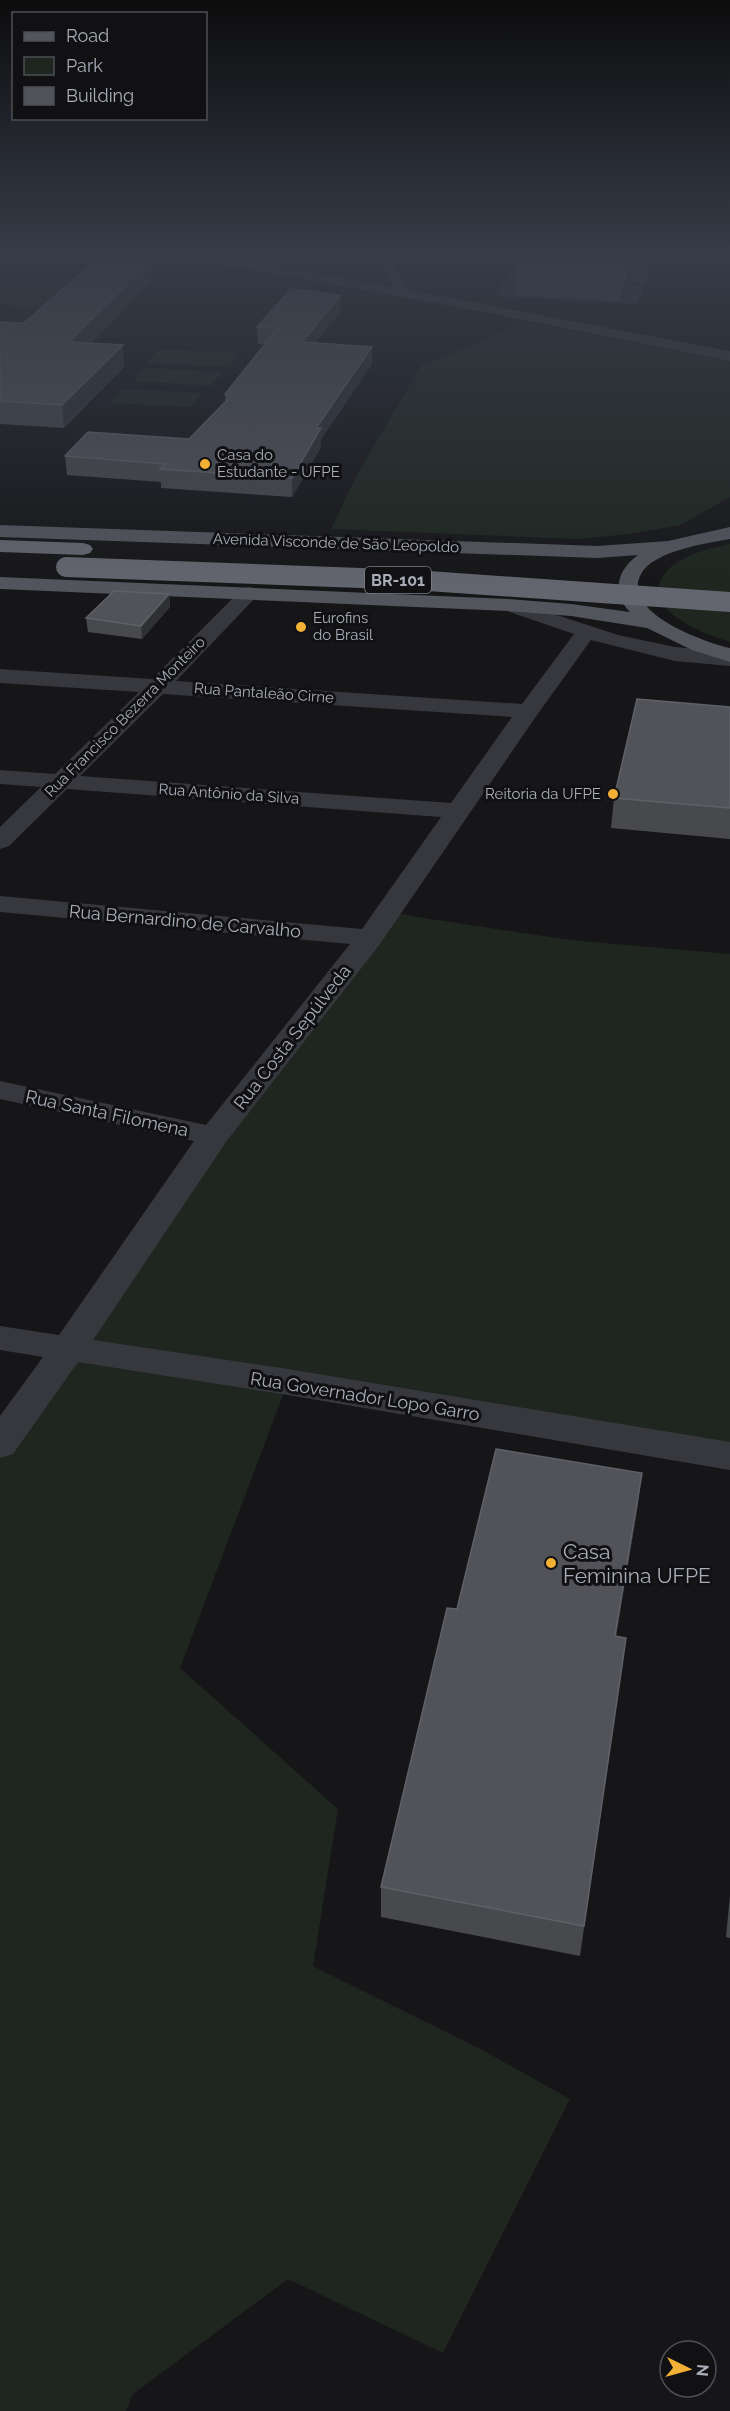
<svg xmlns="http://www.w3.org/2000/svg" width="730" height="2411" viewBox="0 0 730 2411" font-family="Raleway,sans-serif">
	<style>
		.green { fill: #1e261f }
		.water { fill: #2c353c }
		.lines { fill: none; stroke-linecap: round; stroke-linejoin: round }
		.minor { fill: #37383d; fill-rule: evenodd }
		.major { fill: #53555c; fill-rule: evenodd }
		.highway { fill: #63666e; fill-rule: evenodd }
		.highway-bridge { stroke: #63666e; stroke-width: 20 }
		.wall { fill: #47494d }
		.shaded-wall { fill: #2f3033 }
		.building { fill: #525359; stroke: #5f6168; stroke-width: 1.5 }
		.poi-dot { fill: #f2b134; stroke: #111113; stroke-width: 2 }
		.labels { text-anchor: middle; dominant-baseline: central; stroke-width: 6; stroke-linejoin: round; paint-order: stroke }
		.far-poi-label { font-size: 15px; fill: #a8adb8; stroke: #111113; text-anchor: start }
		.far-street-label { font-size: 15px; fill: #a8adb8; stroke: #111113 }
		.shield { fill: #111113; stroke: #7b7e86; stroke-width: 1.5 }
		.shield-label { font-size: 16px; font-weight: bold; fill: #a8adb8 }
		.street-label { font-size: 18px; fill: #a8adb8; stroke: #111113 }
		.near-poi-label { font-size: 21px; fill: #a8adb8; stroke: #111113; text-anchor: start }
	</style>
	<rect width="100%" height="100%" fill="#161618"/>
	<path class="green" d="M 0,278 L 86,282 L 57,309 L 0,305 Z
		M 526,322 L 730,361 L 730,497 L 681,525 L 629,534 L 578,539 L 331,529 L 358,473 L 421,366 Z
		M 159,349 L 240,353 L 229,367 L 148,363 Z
		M 145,368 L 222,372 L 211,386 L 133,381 Z
		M 123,389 L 124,389 L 202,393 L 191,407 L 111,403 Z
		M 730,544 L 730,642 C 707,635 643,612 662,578 C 666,571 671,566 678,562 C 693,552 712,548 730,544 Z
		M 389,911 L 411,916 L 570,940 L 730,954 L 730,1448 L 288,1382 L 180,1668 L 338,1809 L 313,1966 L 486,2052 L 570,2099 L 443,2353 L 288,2279 L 133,2394 L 126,2411 L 0,2411 L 0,1445 Z"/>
	<path class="water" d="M 520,259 L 652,267 L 646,284 L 629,283 L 633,270 L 515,295 L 621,301 L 628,285 L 645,286 L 637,304 L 494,296 Z"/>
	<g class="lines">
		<path class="minor" d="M 160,251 L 189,251 L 393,287 L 378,262 L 376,251 L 390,251 C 391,266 404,275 408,290 L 730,351 L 730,361 L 464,308 L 167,255 Z
			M 249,587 L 256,589 L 259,593 L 256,597 L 176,681 L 522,704 L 574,634 L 501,609 L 498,605 L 501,601 L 508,599 L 618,635 L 675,647 L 730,652 L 730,666 L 675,661 L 591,640 L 537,715 L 380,944 L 226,1142 L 93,1340 L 288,1369 L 730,1442 L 730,1470 L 288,1395 L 78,1362 L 13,1454 L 0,1458 L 0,1416 L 43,1357 L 0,1350 L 0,1326 L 59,1335 L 194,1141 L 0,1099 L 0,1081 L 206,1125 L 350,944 L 0,912 L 0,896 L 362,929 L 441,817 L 67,789 L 9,846 L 0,849 L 0,827 L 41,787 L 0,784 L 0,770 L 55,774 L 139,692 L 0,683 L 0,669 L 152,679 L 242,589 ZM 163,694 L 512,717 L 451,803 L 80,776 Z"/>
		<path class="major" d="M 0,525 L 597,546 L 668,541 L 730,527 L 730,539 C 707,543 653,551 641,574 C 620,612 704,642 730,648 L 730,662 L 692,650 L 647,628 L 571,616 L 508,611 L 0,589 L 0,577 L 508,599 L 571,604 L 630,612 C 611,593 617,570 638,555 L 597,558 L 0,537 Z"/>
		<path class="highway" d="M 0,540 L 83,543 L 90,545 L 93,549 L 90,553 L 83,555 L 0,552 Z"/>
		<path class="highway-bridge" d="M 66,567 L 414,580 L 730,602"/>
	</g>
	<path class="wall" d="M 531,251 L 639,251 L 639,252 L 636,251 L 635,270 L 621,301 L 514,295 L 515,274 Z
		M 153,279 L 91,343 L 124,367 L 64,428 L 0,424 L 0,322 L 24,323 Z
		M 340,296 L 340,313 L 315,343 L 372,364 L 321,439 L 321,447 L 292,497 L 161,488 L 161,482 L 67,475 L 65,456 L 189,439 L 225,402 L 225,394 L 265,344 L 258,344 L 257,327 Z
		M 169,594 L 170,607 L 142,639 L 88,632 L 86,618 Z
		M 730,707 L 730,839 L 611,828 L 614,798 Z
		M 638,1504 L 616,1636 L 626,1638 L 622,1669 L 580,1956 L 381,1917 L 381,1887 L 457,1609 Z
		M 730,1895 L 730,1938 L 726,1937 Z"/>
	<path class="shaded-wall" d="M 636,251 L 635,270 L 621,301 L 623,281 Z
		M 152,259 L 153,279 L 71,364 L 69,342 Z
		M 340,296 L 340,313 L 302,359 L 302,342 Z
		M 123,345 L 124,367 L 64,428 L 62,405 Z
		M 372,347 L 372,364 L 321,439 L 321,447 L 292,497 L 292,478 L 316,428 Z
		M 169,594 L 170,607 L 142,639 L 141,626 Z
		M 642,1473 L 638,1504 L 611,1667 L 615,1636 Z
		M 626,1638 L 622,1669 L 580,1956 L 584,1926 Z"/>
	<path class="building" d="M 531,251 L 636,251 L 623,281 L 515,274 Z
		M 101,256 L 152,259 L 69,342 L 123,345 L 62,405 L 0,401 L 0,322 L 24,323 Z
		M 291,289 L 312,291 L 340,296 L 302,342 L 372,347 L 316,428 L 321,428 L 292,478 L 160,469 L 165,464 L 65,456 L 88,432 L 189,439 L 230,397 L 225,394 L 278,328 L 257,327 Z
		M 114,591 L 169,594 L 141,626 L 86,618 Z
		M 637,699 L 730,707 L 730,808 L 614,798 Z
		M 496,1449 L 642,1473 L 615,1636 L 626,1638 L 584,1926 L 381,1887 L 447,1608 L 457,1609 Z"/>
	<linearGradient id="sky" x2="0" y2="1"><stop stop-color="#0c0c0d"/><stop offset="0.43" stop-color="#363c48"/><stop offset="1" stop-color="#363c48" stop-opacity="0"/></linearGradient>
	<rect width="730" height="588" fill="url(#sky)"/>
	<g class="poi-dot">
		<circle cx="205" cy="464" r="6"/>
		<circle cx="301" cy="627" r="6"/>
		<circle cx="613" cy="794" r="6"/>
		<circle cx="551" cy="1563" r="6"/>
	</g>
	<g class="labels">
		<g class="far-poi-label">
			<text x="217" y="455">Casa do<tspan x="217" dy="17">Estudante - UFPE</tspan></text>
			<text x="313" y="618">Eurofins<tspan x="313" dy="17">do Brasil</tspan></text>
			<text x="601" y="794" text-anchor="end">Reitoria da UFPE</text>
		</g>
		<g class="far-street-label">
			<text transform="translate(336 543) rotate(2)">Avenida Visconde de São Leopoldo</text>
			<text transform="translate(264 693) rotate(4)">Rua Pantaleão Cirne</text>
			<text transform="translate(125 717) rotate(-45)">Rua Francisco Bezerra Monteiro</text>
			<text transform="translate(229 794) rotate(4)">Rua Antônio da Silva</text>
		</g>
		<rect class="shield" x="365" y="567" width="66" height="26" rx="4.5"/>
		<g class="shield-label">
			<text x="398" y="580">BR-101</text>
		</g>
		<g class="street-label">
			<text transform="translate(185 921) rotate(5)">Rua Bernardino de Carvalho</text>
			<text transform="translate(292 1037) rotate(-52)">Rua Costa Sepúlveda</text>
			<text transform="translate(107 1113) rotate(12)">Rua Santa Filomena</text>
			<text transform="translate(365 1396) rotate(9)">Rua Governador Lopo Garro</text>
		</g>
		<g class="near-poi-label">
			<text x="563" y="1551">Casa<tspan x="563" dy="24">Feminina UFPE</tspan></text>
		</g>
	</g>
	<rect x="12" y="12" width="195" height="108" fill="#111113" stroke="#4d4f55" stroke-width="1.5"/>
	<rect x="24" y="32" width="30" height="9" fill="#53555c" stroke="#4d4f55" stroke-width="1.5"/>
	<text x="66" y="42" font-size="18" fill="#a8adb8">Road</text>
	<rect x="24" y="57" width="30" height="18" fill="#1e261f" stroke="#4d4f55" stroke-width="1.5"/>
	<text x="66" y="72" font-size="18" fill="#a8adb8">Park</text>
	<rect x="24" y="87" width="30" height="18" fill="#525359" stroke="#4d4f55" stroke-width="1.5"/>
	<text x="66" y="102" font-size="18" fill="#a8adb8">Building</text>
	<g transform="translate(688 2369) rotate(95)"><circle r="28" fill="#111113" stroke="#4d4f55" stroke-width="1.5"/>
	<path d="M0-4.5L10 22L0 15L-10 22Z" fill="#f2b134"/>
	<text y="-9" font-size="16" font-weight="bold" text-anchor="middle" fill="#a8adb8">N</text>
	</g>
</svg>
